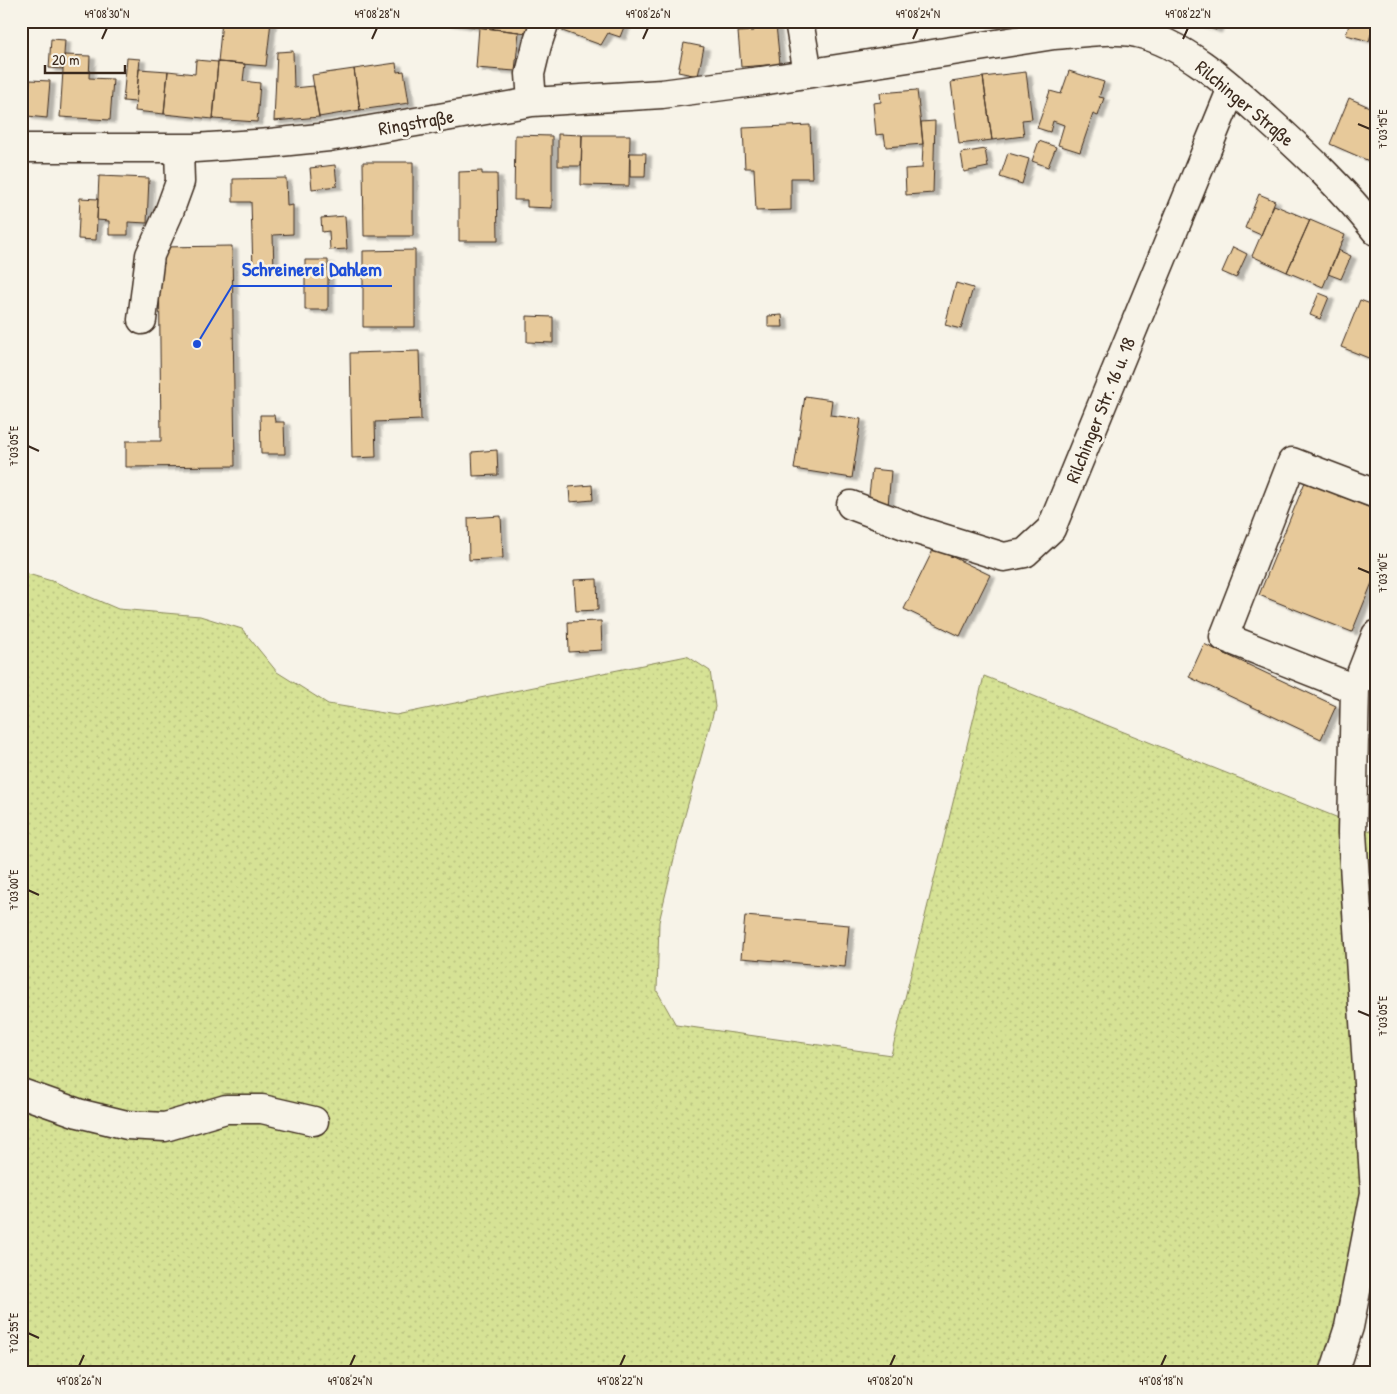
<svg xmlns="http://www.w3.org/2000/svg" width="1397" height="1394" viewBox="0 0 1397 1394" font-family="'Patrick Hand',sans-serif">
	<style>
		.grass { fill: url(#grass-dots); stroke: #88865a }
		.building { fill: #e7c99a; stroke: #3b2a1e; filter: url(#shadow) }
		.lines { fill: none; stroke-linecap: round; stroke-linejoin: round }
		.minor-casing { stroke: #3b2a1e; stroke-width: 31 }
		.minor { stroke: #f7f3e8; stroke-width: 28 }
		.ticks { fill: none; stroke: #3b2a1e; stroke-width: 2 }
		.labels { text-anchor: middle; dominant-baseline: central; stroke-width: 5; stroke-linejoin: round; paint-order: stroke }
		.street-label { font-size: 19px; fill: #3b2a1e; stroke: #f7f3e8 }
		.leader { fill: none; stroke: #1d4ed8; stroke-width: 2 }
		.callout-dot { fill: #1d4ed8; stroke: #f7f3e8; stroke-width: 2 }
		.callout-label { font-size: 20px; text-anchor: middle; font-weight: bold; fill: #1d4ed8; stroke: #f7f3e8; stroke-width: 5; stroke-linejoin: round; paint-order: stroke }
		.neatline { fill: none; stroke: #3b2a1e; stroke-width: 2 }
		.ticks-label { font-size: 12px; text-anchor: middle; fill: #3b2a1e }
	</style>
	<defs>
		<pattern id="grass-dots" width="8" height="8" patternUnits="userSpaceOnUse" patternTransform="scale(1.25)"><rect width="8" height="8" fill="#d6e295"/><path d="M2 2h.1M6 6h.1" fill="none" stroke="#b9c280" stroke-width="1.8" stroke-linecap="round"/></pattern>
		<filter id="shadow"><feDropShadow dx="5.5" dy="3" stdDeviation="1" flood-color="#0004"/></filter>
	</defs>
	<rect width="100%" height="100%" fill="#f7f3e8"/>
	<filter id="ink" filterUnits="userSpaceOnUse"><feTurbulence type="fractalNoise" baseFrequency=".02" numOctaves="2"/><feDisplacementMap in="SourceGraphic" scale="10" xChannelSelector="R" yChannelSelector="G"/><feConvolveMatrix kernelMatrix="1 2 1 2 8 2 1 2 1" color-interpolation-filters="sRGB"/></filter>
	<g filter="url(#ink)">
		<path class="grass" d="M 21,572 L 55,582 L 118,609 L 200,616 L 242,629 L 277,672 L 328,704 L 396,715 L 687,656 L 710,671 L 715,707 L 680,833 L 659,922 L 657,991 L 676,1025 L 891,1055 L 984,676 L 1376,833 L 1376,936 L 1361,973 L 1375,1193 L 1334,1373 L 21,1373 Z"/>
		<path class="building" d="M 222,21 L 271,21 L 266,66 L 218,62 Z
			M 436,21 L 476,21 L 475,27 Z
			M 476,21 L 494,21 L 493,29 L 475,27 Z
			M 494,21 L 529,21 L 527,33 L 493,29 Z
			M 561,21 L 624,21 L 626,22 L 620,37 L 608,33 L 601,45 L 557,29 Z
			M 753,21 L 769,21 L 770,25 L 754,27 Z
			M 1191,21 L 1219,21 L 1216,30 Z
			M 1350,21 L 1376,21 L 1376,35 L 1371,34 L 1369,41 L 1346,35 Z
			M 776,25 L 780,64 L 741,67 L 738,32 L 754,31 L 754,27 Z
			M 479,27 L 519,32 L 515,71 L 476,68 Z
			M 51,39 L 65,40 L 63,69 L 49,68 Z
			M 684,43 L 704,47 L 698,76 L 678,72 Z
			M 293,51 L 294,88 L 314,86 L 319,117 L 274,121 L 277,52 Z
			M 64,55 L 90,56 L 89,78 L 113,79 L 110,120 L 60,117 Z
			M 127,58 L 140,59 L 136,102 L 123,101 Z
			M 196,60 L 218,62 L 213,119 L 164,114 L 168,71 L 195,74 Z
			M 218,62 L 245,64 L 243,81 L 260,83 L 257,122 L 213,119 Z
			M 396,63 L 397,72 L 404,71 L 409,103 L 360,110 L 354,69 Z
			M 139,69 L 168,71 L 164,114 L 135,111 Z
			M 354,69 L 360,110 L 319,117 L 312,75 Z
			M 1069,71 L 1104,82 L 1099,97 L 1104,98 L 1098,116 L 1093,114 L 1080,152 L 1058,145 L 1064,125 L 1053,121 L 1050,132 L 1037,128 L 1050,91 L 1061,94 Z
			M 1026,72 L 1032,119 L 1022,120 L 1024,136 L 992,140 L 983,77 Z
			M 983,77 L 992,140 L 959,144 L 951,82 Z
			M 21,80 L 25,80 L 22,116 L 21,116 Z
			M 30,80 L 50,81 L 47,118 L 27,116 Z
			M 917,90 L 923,144 L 886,147 L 884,134 L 876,135 L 873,103 L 881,102 L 880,93 Z
			M 1349,98 L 1376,110 L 1376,147 L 1369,161 L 1330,144 Z
			M 935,121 L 933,193 L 906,195 L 905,169 L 922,168 L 923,144 L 921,122 Z
			M 810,125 L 812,178 L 791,178 L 791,210 L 756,211 L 754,168 L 745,168 L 743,128 Z
			M 558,134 L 582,135 L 581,166 L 558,166 Z
			M 515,135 L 552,136 L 552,208 L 527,207 L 527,200 L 514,200 Z
			M 582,135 L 630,135 L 629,186 L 581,185 Z
			M 1039,141 L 1056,147 L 1048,167 L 1032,161 Z
			M 985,149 L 988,167 L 964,172 L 961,153 Z
			M 630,153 L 646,153 L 645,177 L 630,177 Z
			M 1008,153 L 1029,159 L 1022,184 L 1000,177 Z
			M 363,162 L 413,162 L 413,236 L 364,236 Z
			M 335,165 L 337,186 L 312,189 L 310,168 Z
			M 482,171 L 482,174 L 497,174 L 498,241 L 459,241 L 459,172 Z
			M 99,176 L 149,178 L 147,223 L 128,222 L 128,235 L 109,235 L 109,221 L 97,220 Z
			M 286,178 L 287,206 L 293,205 L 293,234 L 273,235 L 274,270 L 253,270 L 251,202 L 233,202 L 233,179 Z
			M 1259,194 L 1275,201 L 1261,235 L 1245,228 Z
			M 80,198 L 98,199 L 96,240 L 78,239 Z
			M 1274,205 L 1310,220 L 1287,272 L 1252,256 Z
			M 345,216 L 347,249 L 330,250 L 329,231 L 322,232 L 321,218 Z
			M 1310,220 L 1345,235 L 1323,287 L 1287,272 Z
			M 232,246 L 235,466 L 126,467 L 126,441 L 161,441 L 159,247 Z
			M 1233,247 L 1247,254 L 1236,278 L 1222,272 Z
			M 415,250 L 415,327 L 363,327 L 363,251 Z
			M 1338,250 L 1351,256 L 1341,279 L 1328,274 Z
			M 305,260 L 328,260 L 328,310 L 305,310 Z
			M 956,283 L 973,288 L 961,329 L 945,325 Z
			M 1319,293 L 1329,297 L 1320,319 L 1310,315 Z
			M 1360,300 L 1376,306 L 1376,361 L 1341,347 Z
			M 782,315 L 783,327 L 768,327 L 768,316 Z
			M 527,316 L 553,317 L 553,343 L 527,342 Z
			M 419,351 L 421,420 L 375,422 L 376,457 L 352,458 L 350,353 Z
			M 805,396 L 832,400 L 830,415 L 861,419 L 852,478 L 794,469 Z
			M 260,415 L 274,415 L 275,422 L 284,422 L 285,454 L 261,454 Z
			M 497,450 L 498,475 L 473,476 L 472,452 Z
			M 872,469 L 891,471 L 888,506 L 868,504 Z
			M 1305,482 L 1376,510 L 1376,573 L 1352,632 L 1259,595 Z
			M 592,485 L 593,500 L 570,502 L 569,487 Z
			M 501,516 L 503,558 L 469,560 L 468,518 Z
			M 934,548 L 990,575 L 960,636 L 904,609 Z
			M 597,579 L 598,610 L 576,611 L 574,580 Z
			M 601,621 L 602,650 L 569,652 L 568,622 Z
			M 1204,644 L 1336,706 L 1321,739 L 1189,677 Z
			M 745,916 L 849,925 L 845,967 L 741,958 Z"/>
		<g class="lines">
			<g class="minor-casing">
				<path id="minor" d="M 799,21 L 808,73
					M 532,102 L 530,74 L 537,45 L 545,21
					M 21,148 L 195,148 L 270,143 L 329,137 L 532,102 L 662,94 L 761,81 L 1054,35 C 1080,33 1111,28 1137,33 C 1186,44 1231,87 1268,120 C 1307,155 1344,190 1376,231
					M 142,320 L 150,255 L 168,215 L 180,182 L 179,148
					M 851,505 L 920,531 L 1004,557 L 1025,553 L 1051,529 L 1232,88
					M 1355,689 L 1224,637 L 1292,462 L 1376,494
					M 21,1093 L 78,1113 L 127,1125 L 165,1127 L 226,1109 L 262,1109 L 314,1121
					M 1334,1373 L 1349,1327 L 1375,1193 L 1352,833 L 1355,689 L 1376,635"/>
			</g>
			<use href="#minor" class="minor"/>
		</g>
	</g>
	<path class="ticks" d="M 102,39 L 107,28M 372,39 L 377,28M 643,39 L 648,28M 913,39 L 918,28M 1183,39 L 1188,28M 1358,124 L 1370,129M 28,446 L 39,451M 1358,568 L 1370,573M 28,890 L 39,895M 1358,1011 L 1370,1016M 28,1333 L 39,1338M 79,1366 L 84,1355M 350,1366 L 355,1355M 620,1366 L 625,1355M 890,1366 L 895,1355M 1161,1366 L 1166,1355"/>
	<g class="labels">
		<g class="street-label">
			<text transform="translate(1245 103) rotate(40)">Rilchinger Straße</text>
			<text transform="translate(416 122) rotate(-10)">Ringstraße</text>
			<text transform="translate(1100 410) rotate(-68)">Rilchinger Str. 16 u. 18</text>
		</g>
	</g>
	<path class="leader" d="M197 344L232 286H392"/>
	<circle class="callout-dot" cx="197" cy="344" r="5"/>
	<g class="callout-label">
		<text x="312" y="276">Schreinerei Dahlem</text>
	</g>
	<rect width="1397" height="1394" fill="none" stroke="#f7f3e8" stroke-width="55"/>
	<path d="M45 65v8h80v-8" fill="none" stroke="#3b2a1e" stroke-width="2.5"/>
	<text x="52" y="65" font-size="15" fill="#3b2a1e" stroke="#f7f3e8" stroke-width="4" paint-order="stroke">20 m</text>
	<rect x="28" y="28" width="1342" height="1338" class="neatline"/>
	<g class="ticks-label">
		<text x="107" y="18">49°08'30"N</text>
		<text x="377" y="18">49°08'28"N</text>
		<text x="648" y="18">49°08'26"N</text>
		<text x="918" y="18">49°08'24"N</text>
		<text x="1188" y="18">49°08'22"N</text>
		<text transform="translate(1383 129) rotate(-90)" y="4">7°03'15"E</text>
		<text transform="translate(14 446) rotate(-90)" y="4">7°03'05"E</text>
		<text transform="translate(1383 573) rotate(-90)" y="4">7°03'10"E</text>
		<text transform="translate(14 890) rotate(-90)" y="4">7°03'00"E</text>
		<text transform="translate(1383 1016) rotate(-90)" y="4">7°03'05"E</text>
		<text transform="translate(14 1333) rotate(-90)" y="4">7°02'55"E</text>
		<text x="79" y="1385">49°08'26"N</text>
		<text x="350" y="1385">49°08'24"N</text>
		<text x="620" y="1385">49°08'22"N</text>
		<text x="890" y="1385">49°08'20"N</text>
		<text x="1161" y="1385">49°08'18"N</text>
	</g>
</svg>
